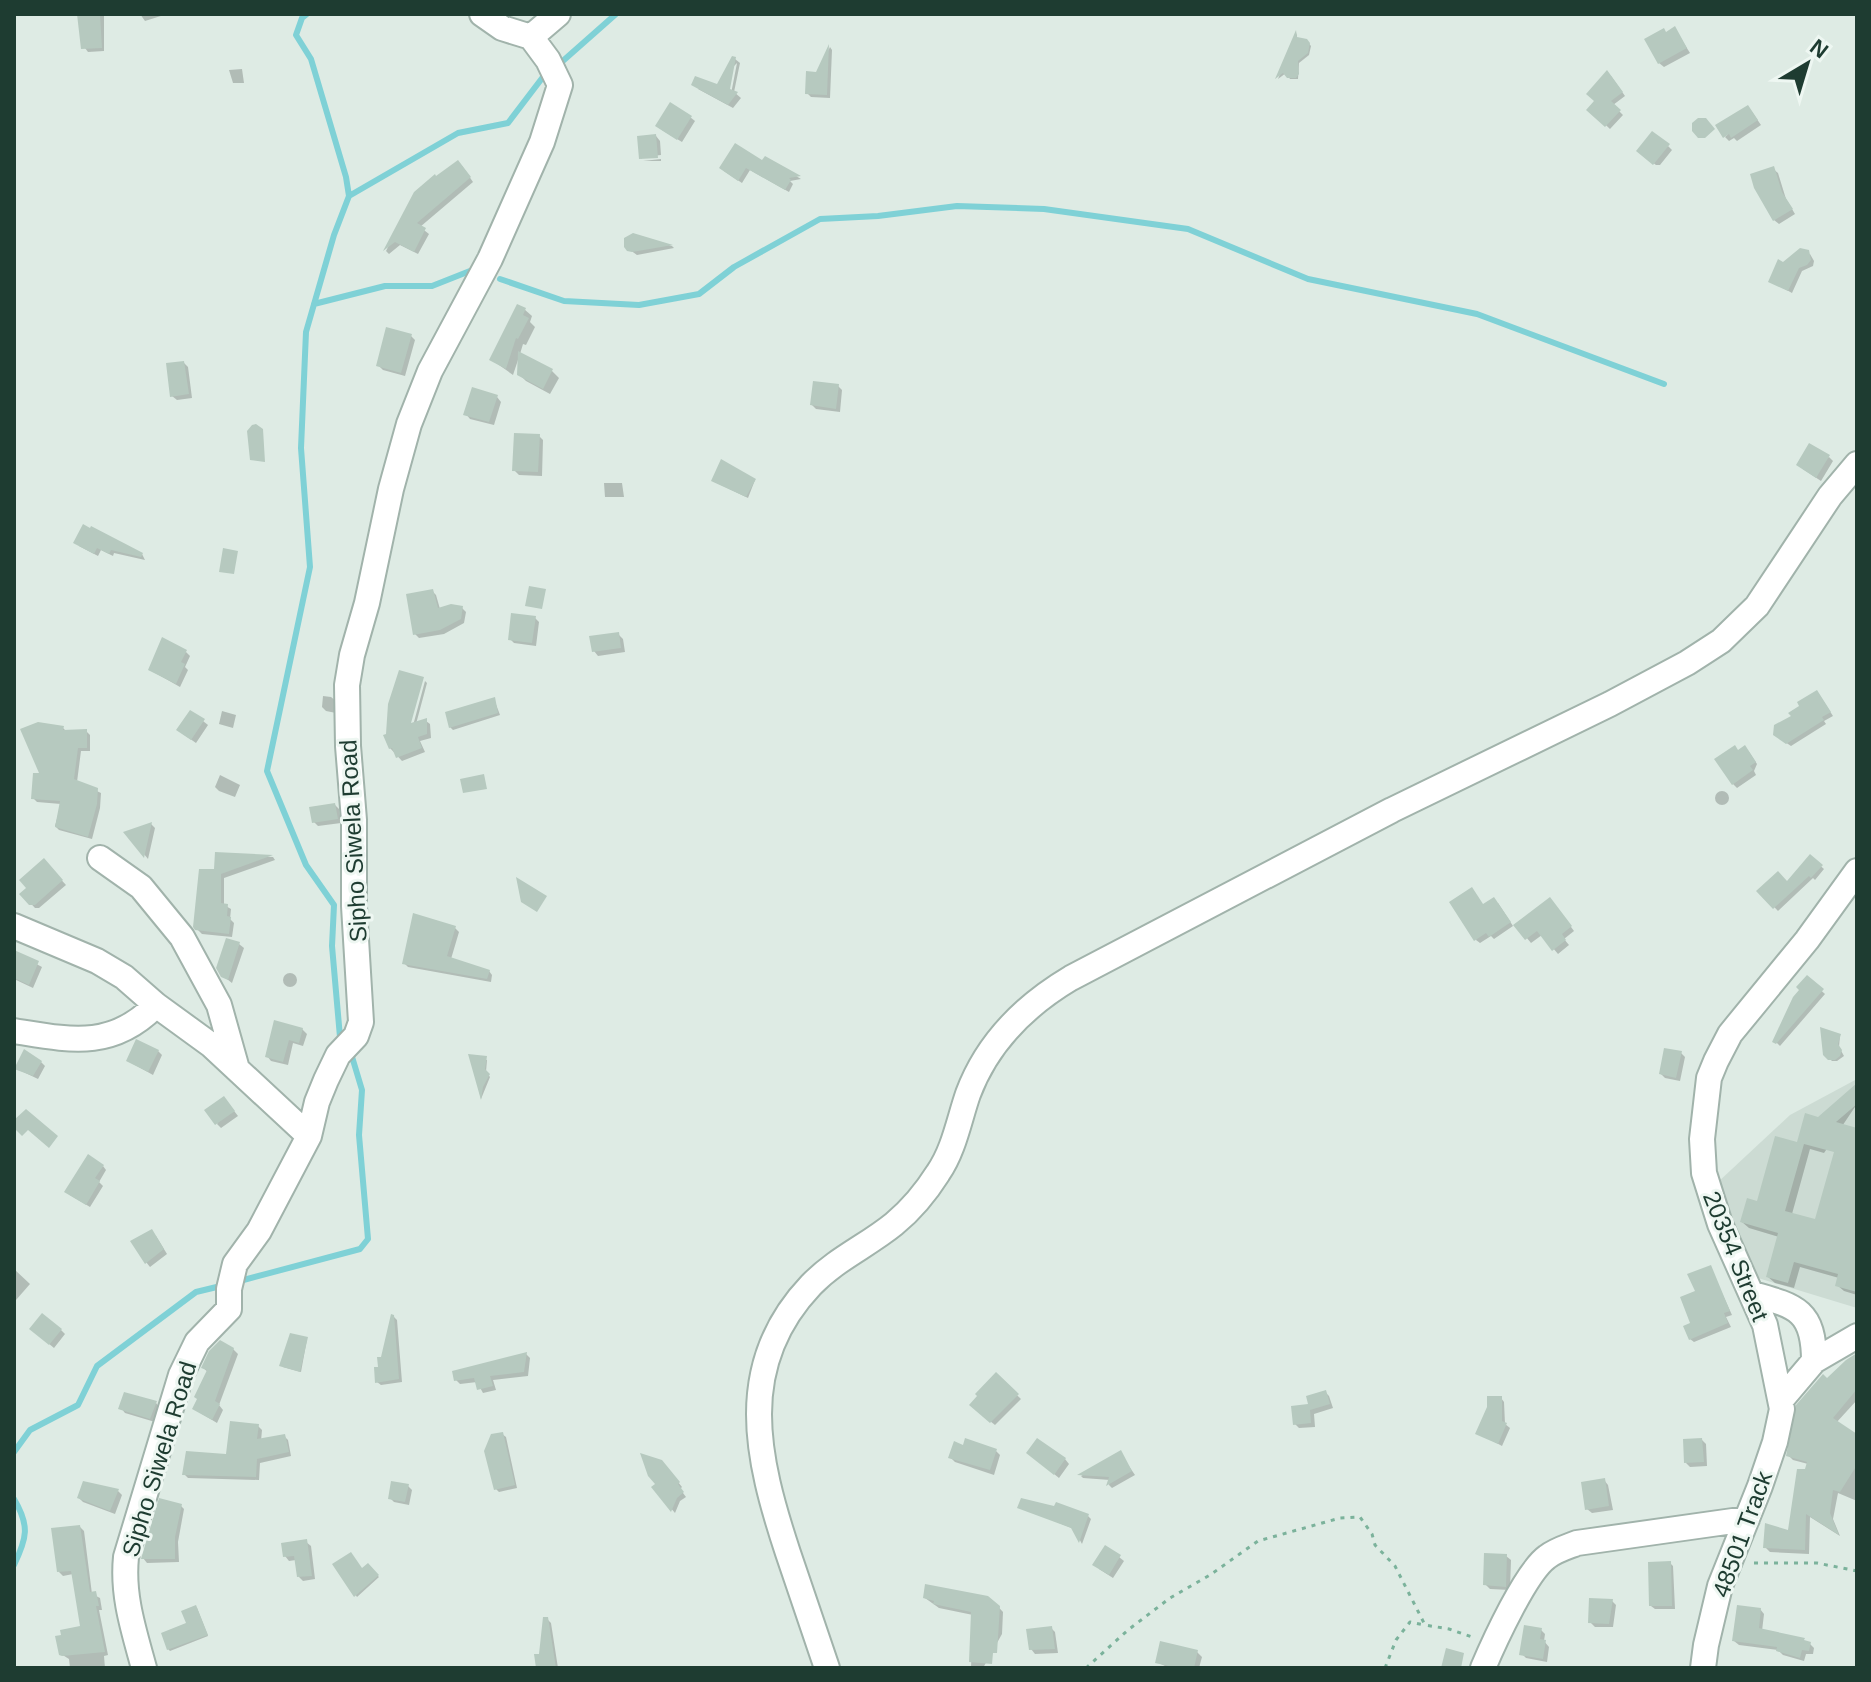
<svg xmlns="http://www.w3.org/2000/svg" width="1871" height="1682" viewBox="0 0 1871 1682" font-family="Arial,sans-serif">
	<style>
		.built { fill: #ccdbd3 }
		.shadow { fill: #0003; fill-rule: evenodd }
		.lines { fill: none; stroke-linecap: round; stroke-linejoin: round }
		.stream { stroke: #7fd1d6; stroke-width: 6 }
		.building { fill: #b6c9bf; fill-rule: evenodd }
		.minor-casing { stroke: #a1b3ab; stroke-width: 28 }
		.path { stroke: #7bb29b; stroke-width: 3; stroke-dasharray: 4 6; stroke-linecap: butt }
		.minor { stroke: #fff; stroke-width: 24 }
		.labels { text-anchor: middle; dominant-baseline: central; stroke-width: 6; stroke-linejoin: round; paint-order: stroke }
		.street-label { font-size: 24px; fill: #1e3c31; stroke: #eef7f2 }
	</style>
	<rect width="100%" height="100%" fill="#deebe4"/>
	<path class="built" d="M 1857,1079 L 1857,1308 L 1758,1278 L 1717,1183 L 1790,1115 Z"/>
	<path class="shadow" d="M 78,14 L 104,14 L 104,51 L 88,52 L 85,48 Z
		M 140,14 L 163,14 L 164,15 L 145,21 Z
		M 1675,29 L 1690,53 L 1664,67 L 1659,63 L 1667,33 Z
		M 1297,33 L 1297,39 L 1306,40 L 1311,46 L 1309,55 L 1299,63 L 1298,79 L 1290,79 L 1286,73 L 1278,79 Z
		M 830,47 L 832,50 L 830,98 L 811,97 L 807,93 Z
		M 735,59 L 740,63 L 734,92 L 741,98 L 733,108 L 698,89 L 718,87 ZM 737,63 L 730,99 L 726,98 L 732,68 Z
		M 242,69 L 244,83 L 233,83 L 229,70 Z
		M 1611,76 L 1625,96 L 1613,105 L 1623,115 L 1610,129 L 1589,109 Z
		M 1752,112 L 1761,125 L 1737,141 L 1734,138 L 1729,141 L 1725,137 Z
		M 690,117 L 695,121 L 682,142 L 662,130 Z
		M 656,136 L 660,141 L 661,155 L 642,157 L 642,159 L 641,158 Z
		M 1668,146 L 1672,150 L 1660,165 L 1656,165 L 1643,155 Z
		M 766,158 L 801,179 L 790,181 L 793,184 L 789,192 L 750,170 L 742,183 L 724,171 L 763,163 Z
		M 661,159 L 661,161 L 643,161 Z
		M 462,166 L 473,182 L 420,227 L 429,234 L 418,254 L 400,245 L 389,254 L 386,251 L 416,193 Z
		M 1773,169 L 1778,173 L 1786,199 L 1795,214 L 1779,224 L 1774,220 Z
		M 633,235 L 672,246 L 674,248 L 637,255 L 630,250 Z
		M 1810,254 L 1814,261 L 1813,266 L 1802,271 L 1792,293 L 1770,281 L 1783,264 Z
		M 524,309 L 532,316 L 530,322 L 535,327 L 526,345 L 523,344 L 520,354 L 552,371 L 559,378 L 550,394 L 526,381 L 519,374 L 518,360 L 513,375 L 492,360 Z
		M 411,336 L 415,340 L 405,376 L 383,370 L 378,365 Z
		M 184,363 L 188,367 L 192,398 L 177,400 L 172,396 Z
		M 838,386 L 842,390 L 840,412 L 816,409 L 812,405 Z
		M 497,397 L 501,402 L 494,425 L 470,419 L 466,414 Z
		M 539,436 L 543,440 L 542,476 L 519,475 L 514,470 Z
		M 1829,457 L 1833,461 L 1821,481 L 1803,469 Z
		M 755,480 L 748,498 L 715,482 Z
		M 604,483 L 622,483 L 624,497 L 605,497 Z
		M 91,531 L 142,554 L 145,560 L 114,553 L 113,556 L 101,550 L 98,556 L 79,546 Z
		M 432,591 L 436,595 L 440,609 L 462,608 L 466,612 L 464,623 L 444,634 L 419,638 L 415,634 Z
		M 535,618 L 539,622 L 536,646 L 514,643 L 510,639 Z
		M 618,634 L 623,639 L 625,652 L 598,656 L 594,651 Z
		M 186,652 L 190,656 L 185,667 L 188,670 L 180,687 L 150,670 Z
		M 425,681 L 427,683 L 416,724 L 426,721 L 430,724 L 431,738 L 420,741 L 425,752 L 402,761 L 390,748 L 407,732 L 411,733 Z
		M 323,696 L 331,697 L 336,701 L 336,713 L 326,711 L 322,707 Z
		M 1820,696 L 1833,716 L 1824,721 L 1826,724 L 1791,746 L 1779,738 L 1793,717 Z
		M 494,699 L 500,715 L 453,730 L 450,727 Z
		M 222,711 L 236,715 L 233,728 L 219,724 Z
		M 203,721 L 208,725 L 196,743 L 183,734 Z
		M 63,728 L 67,732 L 86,731 L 90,735 L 90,751 L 81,751 L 77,782 L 101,793 L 100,808 L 92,839 L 59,830 L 55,826 L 61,804 L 37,802 L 33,798 Z
		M 1738,752 L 1749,752 L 1757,764 L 1754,771 L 1756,775 L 1737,788 L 1733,784 Z
		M 220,775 L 240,785 L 235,797 L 219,791 L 215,787 Z
		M1715 798a7 7 0 1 1 14 0a7 7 0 1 1-14 0Z
		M 335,805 L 339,809 L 341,823 L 318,826 L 314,822 Z
		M 151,824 L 155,828 L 148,859 L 127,833 Z
		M 216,854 L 273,857 L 275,860 L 224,878 L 224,905 L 231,909 L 230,919 L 234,923 L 232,937 L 202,934 L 195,927 L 216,871 Z
		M 1810,857 L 1824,869 L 1815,880 L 1813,878 L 1778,911 L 1759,891 L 1788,884 Z
		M 44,861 L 66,885 L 39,908 L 35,908 L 22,894 L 28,888 Z
		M 1498,903 L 1513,926 L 1494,939 L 1491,936 L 1480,943 L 1476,940 L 1484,906 Z
		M 1554,904 L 1574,931 L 1564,939 L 1569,945 L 1558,954 L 1542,935 L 1531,943 L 1516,925 Z
		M 455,928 L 459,932 L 451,959 L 489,971 L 492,975 L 491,982 L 408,967 L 404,963 Z
		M 239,944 L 244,948 L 232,983 L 223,976 Z
		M 14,952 L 42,967 L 33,988 L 14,979 Z
		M283 980a7 7 0 1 1 14 0a7 7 0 1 1-14 0Z
		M 1807,978 L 1825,994 L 1780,1046 L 1775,1041 Z
		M 302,1029 L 307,1034 L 303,1046 L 293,1043 L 288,1065 L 271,1061 L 267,1056 Z
		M 1840,1036 L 1839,1047 L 1844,1056 L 1837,1061 L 1832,1061 L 1825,1054 Z
		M 158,1051 L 162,1055 L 153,1075 L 128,1061 Z
		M 1681,1053 L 1685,1057 L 1680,1081 L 1665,1078 L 1661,1074 Z
		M 471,1057 L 487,1060 L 486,1072 L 490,1077 L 481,1099 Z
		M 41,1062 L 45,1066 L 38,1079 L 15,1068 Z
		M 1857,1096 L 1857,1104 L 1824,1153 L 1810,1149 L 1792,1214 L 1817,1221 L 1837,1149 L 1857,1126 L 1857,1295 L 1844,1291 L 1837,1285 L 1839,1278 L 1800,1267 L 1794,1288 L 1775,1283 L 1768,1277 L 1779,1237 L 1749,1228 L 1742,1222 L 1819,1119 Z
		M 228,1103 L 238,1116 L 221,1128 L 217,1124 Z
		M 103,1166 L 106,1170 L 99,1182 L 103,1186 L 90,1207 L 70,1195 Z
		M 156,1236 L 167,1254 L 150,1267 L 146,1262 Z
		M 1710,1267 L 1732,1315 L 1726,1317 L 1731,1327 L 1694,1342 L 1690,1339 L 1697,1292 Z
		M 14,1269 L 30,1284 L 16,1300 L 14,1298 Z
		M 394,1317 L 397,1320 L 402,1382 L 381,1385 L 377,1382 Z
		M 61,1330 L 65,1334 L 54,1348 L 36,1333 Z
		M 307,1339 L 301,1372 L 283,1367 Z
		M 233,1349 L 238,1354 L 219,1405 L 223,1410 L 217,1423 L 194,1409 L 208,1372 L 203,1368 Z
		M 526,1354 L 530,1358 L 528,1376 L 493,1380 L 496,1390 L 483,1393 L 477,1382 L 460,1384 L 456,1380 Z
		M 1857,1355 L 1857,1400 L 1836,1423 L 1857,1436 L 1857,1501 L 1838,1493 L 1833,1519 L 1840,1536 L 1810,1517 L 1809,1554 L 1770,1552 L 1765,1547 L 1789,1533 L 1808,1464 L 1793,1460 L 1788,1455 L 1827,1381 Z
		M 996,1375 L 1021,1399 L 995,1425 L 975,1409 Z
		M 1325,1392 L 1329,1396 L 1333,1408 L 1314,1414 L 1315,1427 L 1299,1428 L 1295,1424 Z
		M 1501,1398 L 1504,1402 L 1505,1424 L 1510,1428 L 1502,1446 L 1478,1433 Z
		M 156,1403 L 160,1408 L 155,1422 L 125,1413 L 121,1408 Z
		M 258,1426 L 262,1430 L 261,1441 L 284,1436 L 288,1440 L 291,1456 L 260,1463 L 259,1480 L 188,1478 L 184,1474 L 227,1456 Z
		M 502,1434 L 506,1437 L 517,1488 L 499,1492 L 496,1489 Z
		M 1702,1440 L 1706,1444 L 1707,1466 L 1690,1467 L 1686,1463 Z
		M 996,1451 L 1000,1455 L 994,1475 L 955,1462 L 950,1457 Z
		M 1120,1453 L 1135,1475 L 1112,1488 L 1109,1485 L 1110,1480 L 1083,1478 L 1081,1476 Z
		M 1033,1457 L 1065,1459 L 1069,1464 L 1059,1478 Z
		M 665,1466 L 682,1487 L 680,1489 L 686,1497 L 680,1501 L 675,1513 L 654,1488 Z
		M 1604,1480 L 1608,1485 L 1613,1510 L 1592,1513 L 1587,1509 Z
		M 408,1486 L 412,1490 L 409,1505 L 394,1502 L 390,1498 Z
		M 118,1491 L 122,1495 L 115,1514 L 83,1502 L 79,1498 Z
		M 180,1505 L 184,1509 L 178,1542 L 179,1562 L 147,1563 L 143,1558 Z
		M 1020,1507 L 1088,1516 L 1091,1519 L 1082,1544 L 1074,1529 Z
		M 80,1527 L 84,1531 L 92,1594 L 100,1598 L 102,1610 L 99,1610 L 108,1655 L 104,1656 L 105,1668 L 70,1668 L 69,1659 L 61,1654 L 82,1628 L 73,1574 L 63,1576 L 59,1572 Z
		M 306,1542 L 311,1546 L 315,1579 L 303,1581 L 299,1577 L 296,1560 L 289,1561 L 285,1556 Z
		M 1506,1556 L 1511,1560 L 1510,1590 L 1490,1589 L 1485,1584 Z
		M 1119,1557 L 1124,1561 L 1113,1578 L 1099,1569 Z
		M 1670,1563 L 1673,1566 L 1675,1609 L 1655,1609 L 1651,1606 Z
		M 335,1565 L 363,1571 L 368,1566 L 379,1577 L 357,1597 Z
		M 925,1598 L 991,1599 L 1003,1612 L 1002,1634 L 983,1668 L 971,1668 L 973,1615 L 939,1608 Z
		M 1612,1601 L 1616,1605 L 1613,1627 L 1595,1627 L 1590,1622 Z
		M 197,1608 L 208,1636 L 170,1651 L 168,1649 Z
		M 1760,1609 L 1764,1614 L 1762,1631 L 1810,1644 L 1814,1648 L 1813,1654 L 1806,1654 L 1804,1661 L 1783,1655 L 1778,1650 L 1739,1645 L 1734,1641 Z
		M 547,1619 L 551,1623 L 558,1668 L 538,1668 Z
		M 1051,1628 L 1055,1632 L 1058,1653 L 1035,1654 L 1031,1649 Z
		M 1541,1630 L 1545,1634 L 1544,1641 L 1549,1647 L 1547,1662 L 1526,1658 L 1522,1654 Z
		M 1197,1652 L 1202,1657 L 1199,1668 L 1169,1668 L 1157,1662 Z"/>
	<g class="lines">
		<path class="stream" d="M 307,14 L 302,18 L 296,35 L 311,59 L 346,177 L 349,196 L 334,235 L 306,332 L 301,448 L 310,567 L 267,771 L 306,865 L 334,905 L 332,946 L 340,1037 L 343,1041
			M 556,67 L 616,14
			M 349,196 L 458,133 L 508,123 L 546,73
			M 500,279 L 564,301 L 639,305 L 699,294 L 734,267 L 820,219 L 878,216 L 957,206 L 1044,209 L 1188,229 L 1308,279 L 1477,314 L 1664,384
			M 314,304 L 385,286 L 432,286 L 475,269
			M 236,1282 L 360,1249 L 368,1239 L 359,1135 L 362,1090 L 350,1050
			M 14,1452 L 30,1430 L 78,1405 L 97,1366 L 196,1292 L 225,1285
			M 14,1499 C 30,1526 27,1538 14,1565"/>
	</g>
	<path class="building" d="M 77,14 L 100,14 L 102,48 L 81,49 Z
		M 1675,26 L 1687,48 L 1658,64 L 1644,39 L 1664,28 L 1666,32 Z
		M 1296,30 L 1297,37 L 1307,39 L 1310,43 L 1308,53 L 1298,61 L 1299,74 L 1296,78 L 1287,78 L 1283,73 L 1275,79 Z
		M 829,44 L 827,95 L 805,94 L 806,71 L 816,72 Z
		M 732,56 L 736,57 L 730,89 L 738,92 L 728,105 L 691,85 L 695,76 L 717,84 Z
		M 1607,70 L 1623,92 L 1611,101 L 1621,110 L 1605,127 L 1586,110 L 1594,101 L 1586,94 Z
		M 670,102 L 692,116 L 677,140 L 655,126 Z
		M 1748,105 L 1758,120 L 1731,138 L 1729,134 L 1723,138 L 1715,125 Z
		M 1698,118 L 1706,118 L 1715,129 L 1705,138 L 1698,138 L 1692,131 L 1692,123 Z
		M 1652,131 L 1670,144 L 1653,165 L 1636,151 Z
		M 656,134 L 658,158 L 639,159 L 637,136 Z
		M 735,143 L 762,160 L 765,156 L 801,176 L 789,178 L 791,180 L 785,190 L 746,168 L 738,181 L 719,168 Z
		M 458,160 L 471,177 L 417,223 L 426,228 L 414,252 L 395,242 L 383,251 L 414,192 L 435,174 L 436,176 Z
		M 1774,166 L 1782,192 L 1793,209 L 1773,221 L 1754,188 L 1750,174 Z
		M 633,233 L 673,245 L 632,252 L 627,251 L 624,247 L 624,238 Z
		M 1800,248 L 1809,250 L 1811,260 L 1807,265 L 1799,268 L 1788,291 L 1768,282 L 1778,259 L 1783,262 Z
		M 517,304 L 526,308 L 523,315 L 529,318 L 518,339 L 516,338 L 506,369 L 489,360 Z
		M 386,327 L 412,334 L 401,373 L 376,366 Z
		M 518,351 L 553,369 L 543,389 L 517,375 Z
		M 184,361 L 189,394 L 170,397 L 166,363 Z
		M 813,381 L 839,384 L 836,409 L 810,405 Z
		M 472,387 L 498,395 L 489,422 L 463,415 Z
		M 256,424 L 263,429 L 265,462 L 250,460 L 247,431 L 252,425 Z
		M 514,433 L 540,434 L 538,472 L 512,471 Z
		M 1809,443 L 1830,455 L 1816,478 L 1796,465 Z
		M 721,459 L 756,479 L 746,497 L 711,481 Z
		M 83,524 L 90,528 L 91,526 L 143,553 L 141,557 L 111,550 L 109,554 L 97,548 L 94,554 L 73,543 Z
		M 223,548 L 238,551 L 234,574 L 219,572 Z
		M 529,586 L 546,589 L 542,609 L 525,606 Z
		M 433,589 L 438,608 L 451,604 L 463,606 L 461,619 L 440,630 L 413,635 L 406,594 Z
		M 511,613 L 536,616 L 532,643 L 508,640 Z
		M 619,632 L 621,648 L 592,652 L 589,636 Z
		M 162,637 L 187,650 L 181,662 L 185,664 L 176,684 L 148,670 Z
		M 399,670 L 424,677 L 411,723 L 427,718 L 427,734 L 418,737 L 422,748 L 396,758 L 392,748 L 389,749 L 383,735 L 386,734 L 388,704 Z
		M 1817,690 L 1831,712 L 1822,717 L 1824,720 L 1786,744 L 1773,735 L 1774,725 L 1791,716 L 1788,713 L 1799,706 L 1797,702 Z
		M 495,697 L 498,713 L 449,728 L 445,712 Z
		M 190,710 L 205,719 L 191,740 L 176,730 Z
		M 38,722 L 64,726 L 63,730 L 87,729 L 87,748 L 78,748 L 74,779 L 98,788 L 97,804 L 88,837 L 55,827 L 60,801 L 31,799 L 33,773 L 39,773 L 20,729 Z
		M 1735,745 L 1738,750 L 1745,745 L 1756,762 L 1750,766 L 1753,770 L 1732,785 L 1714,759 Z
		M 484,774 L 487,789 L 463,793 L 460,779 Z
		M 335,803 L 338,819 L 312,823 L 309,807 Z
		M 152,822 L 144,858 L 123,832 Z
		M 215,852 L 273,855 L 221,874 L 221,903 L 228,904 L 227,916 L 231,917 L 229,934 L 195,930 L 193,927 L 199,869 L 214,869 Z
		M 1810,854 L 1823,865 L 1811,878 L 1809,876 L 1773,909 L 1756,891 L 1778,871 L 1787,881 Z
		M 44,858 L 63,880 L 35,905 L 29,905 L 19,894 L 26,888 L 19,880 Z
		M 516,877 L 547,896 L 537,912 L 521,902 Z
		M 1472,887 L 1483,904 L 1494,897 L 1511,922 L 1489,937 L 1486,933 L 1474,941 L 1449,902 Z
		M 1550,897 L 1572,926 L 1562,934 L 1566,940 L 1552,951 L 1537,931 L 1525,940 L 1513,925 Z
		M 413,913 L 456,926 L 447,956 L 490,970 L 487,979 L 402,964 Z
		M 226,938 L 240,942 L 228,980 L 221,977 L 216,968 Z
		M 14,950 L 39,961 L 29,985 L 14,978 Z
		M 1807,975 L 1824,989 L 1776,1044 L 1772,1042 L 1793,997 L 1799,990 L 1796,987 Z
		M 274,1020 L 303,1028 L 299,1043 L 289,1040 L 283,1062 L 265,1057 Z
		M 1820,1027 L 1841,1034 L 1838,1044 L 1842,1050 L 1840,1056 L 1835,1060 L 1828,1060 L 1823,1055 Z
		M 136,1039 L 159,1050 L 148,1072 L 126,1061 Z
		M 1664,1048 L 1682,1051 L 1676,1078 L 1659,1074 Z
		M 24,1049 L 42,1061 L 33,1076 L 14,1069 Z
		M 468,1054 L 487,1056 L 485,1069 L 490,1074 L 483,1087 L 481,1100 Z
		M 1857,1083 L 1857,1104 L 1836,1122 L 1857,1128 L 1857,1292 L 1835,1286 L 1838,1274 L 1794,1262 L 1788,1283 L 1766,1277 L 1778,1233 L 1740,1222 L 1747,1198 L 1757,1201 L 1775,1136 L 1797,1142 L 1805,1113 L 1818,1117 ZM 1804,1144 L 1834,1152 L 1815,1219 L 1785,1211 Z
		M 224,1096 L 235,1111 L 215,1125 L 204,1110 Z
		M 26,1109 L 58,1136 L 49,1148 L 28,1130 L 22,1136 L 14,1128 L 14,1120 Z
		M 88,1154 L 104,1165 L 95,1178 L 100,1181 L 86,1205 L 64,1192 Z
		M 152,1229 L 164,1249 L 145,1264 L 130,1241 Z
		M 1711,1265 L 1730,1311 L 1724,1313 L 1728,1323 L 1689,1340 L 1683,1326 L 1690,1323 L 1680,1297 L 1695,1291 L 1687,1274 Z
		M 42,1313 L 62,1329 L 49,1345 L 29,1329 Z
		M 391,1314 L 394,1315 L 399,1379 L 375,1383 L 374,1367 L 378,1367 L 377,1357 L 381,1357 Z
		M 290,1333 L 308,1337 L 300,1372 L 279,1366 Z
		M 220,1340 L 234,1348 L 215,1401 L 220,1404 L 212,1420 L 192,1409 L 197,1399 L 194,1397 L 207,1370 L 201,1368 L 209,1351 Z
		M 527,1352 L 524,1372 L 490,1376 L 493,1386 L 477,1390 L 474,1378 L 454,1381 L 452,1371 Z
		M 1857,1353 L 1857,1389 L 1833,1418 L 1857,1434 L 1857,1465 L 1840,1492 L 1833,1490 L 1830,1513 L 1839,1535 L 1806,1514 L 1805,1550 L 1763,1548 L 1765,1523 L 1788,1530 L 1797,1469 L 1805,1469 L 1807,1462 L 1786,1456 L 1796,1405 L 1823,1374 L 1827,1378 L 1846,1360 Z
		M 996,1372 L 1019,1394 L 990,1423 L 969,1405 L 977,1396 L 975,1394 Z
		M 1326,1390 L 1330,1404 L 1310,1410 L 1311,1423 L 1293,1425 L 1291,1406 L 1308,1404 L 1306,1396 Z
		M 124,1392 L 157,1401 L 150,1419 L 118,1409 Z
		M 1487,1396 L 1502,1396 L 1502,1421 L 1507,1423 L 1498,1444 L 1475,1434 L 1487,1407 Z
		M 230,1421 L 259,1424 L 257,1439 L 285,1434 L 289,1452 L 257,1459 L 256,1477 L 182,1475 L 186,1451 L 226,1454 Z
		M 503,1432 L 515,1485 L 494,1490 L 484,1451 L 491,1434 Z
		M 965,1438 L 997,1449 L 990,1470 L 948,1458 L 954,1441 L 963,1445 Z
		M 1037,1438 L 1066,1458 L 1054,1475 L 1026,1453 Z
		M 1702,1438 L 1704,1462 L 1684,1463 L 1683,1439 Z
		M 1121,1450 L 1132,1471 L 1106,1486 L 1109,1477 L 1077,1475 Z
		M 640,1453 L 662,1460 L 680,1482 L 678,1484 L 684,1492 L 677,1498 L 671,1512 L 651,1487 L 655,1484 L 648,1476 Z
		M 1605,1478 L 1609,1506 L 1585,1510 L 1581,1482 Z
		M 83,1481 L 119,1489 L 110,1511 L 77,1498 Z
		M 391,1481 L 409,1484 L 405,1502 L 388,1499 Z
		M 159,1498 L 182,1504 L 175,1537 L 175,1559 L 141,1559 Z
		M 1021,1498 L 1054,1506 L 1056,1502 L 1089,1514 L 1079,1543 L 1071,1528 L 1017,1508 Z
		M 80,1525 L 90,1592 L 96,1591 L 99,1606 L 96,1606 L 105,1652 L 62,1656 L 59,1655 L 55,1636 L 61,1635 L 60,1630 L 80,1626 L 71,1571 L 57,1572 L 51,1528 Z
		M 307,1539 L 312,1576 L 297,1577 L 294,1556 L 283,1557 L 281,1543 Z
		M 1105,1545 L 1121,1555 L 1109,1575 L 1092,1565 Z
		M 351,1552 L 362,1568 L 368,1563 L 379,1575 L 354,1597 L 332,1564 Z
		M 1484,1553 L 1507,1554 L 1506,1587 L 1483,1585 Z
		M 1671,1561 L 1672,1606 L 1649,1606 L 1648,1562 Z
		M 925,1584 L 988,1596 L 1000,1606 L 997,1653 L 993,1653 L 992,1664 L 969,1662 L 971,1612 L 933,1604 L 934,1601 L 923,1598 Z
		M 1589,1598 L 1613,1599 L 1609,1624 L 1588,1623 Z
		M 196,1605 L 208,1635 L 167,1650 L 161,1633 L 186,1623 L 181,1611 Z
		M 1737,1605 L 1761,1608 L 1759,1628 L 1805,1638 L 1804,1640 L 1811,1642 L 1809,1651 L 1802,1650 L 1800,1658 L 1776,1651 L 1777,1647 L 1732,1641 Z
		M 543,1617 L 548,1617 L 556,1668 L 536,1668 L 534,1654 L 539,1654 Z
		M 1524,1625 L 1542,1628 L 1540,1639 L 1546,1640 L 1543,1659 L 1519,1655 Z
		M 1052,1626 L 1055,1649 L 1029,1650 L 1026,1629 Z
		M 1160,1641 L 1198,1650 L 1194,1668 L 1177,1668 L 1155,1663 Z
		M 1446,1648 L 1464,1653 L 1461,1668 L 1441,1668 Z"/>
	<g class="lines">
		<g class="minor-casing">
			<path id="minor" d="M 482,14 L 502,28 L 531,37
				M 531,37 L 558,14
				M 100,858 L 141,887 L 182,937 L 219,1005 L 237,1069
				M 14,926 L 97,961 L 124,977 L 156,1005 L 211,1045 L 309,1136
				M 14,1031 C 70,1040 112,1050 156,1005
				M 1752,1294 C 1796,1306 1814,1310 1814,1361
				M 1781,1400 L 1814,1361 L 1857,1336
				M 144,1668 C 134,1631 122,1596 126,1557 L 181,1375 L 197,1342 L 229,1309 L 229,1289 L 235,1264 L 259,1231 L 309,1136 L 317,1102 L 326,1080 L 338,1055 L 356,1036 L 361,1022 L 354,906 L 354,820 L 348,746 L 347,685 L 352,655 L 367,603 L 391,489 L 409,424 L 430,371 L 490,259 L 542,142 L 560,85 L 548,60 L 531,37
				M 827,1668 C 814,1630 801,1591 788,1553 C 757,1459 734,1366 811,1285 C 836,1259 867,1246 894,1224 C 911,1210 926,1192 938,1173 C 954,1150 959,1120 968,1094 C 987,1043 1024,1006 1071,978 L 1392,810 L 1610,704 L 1687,663 L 1721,641 L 1757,606 L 1830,496 L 1857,464
				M 1483,1668 C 1494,1642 1526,1572 1547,1557 C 1556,1550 1567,1547 1577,1543 L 1747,1519
				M 1703,1668 L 1706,1645 L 1720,1586 L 1760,1486 L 1775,1442 L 1782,1409 L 1765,1325 L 1720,1224 L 1704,1173 L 1702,1139 L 1709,1078 L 1716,1061 L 1730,1034 L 1807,940 L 1857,871"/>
		</g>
		<path class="path" d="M 1754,1563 L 1817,1563 L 1857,1571
			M 1086,1668 L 1128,1630 L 1170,1598 L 1210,1575 L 1258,1541 L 1340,1518 L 1360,1517 L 1372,1534 L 1375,1545 L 1395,1566 L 1425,1625 L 1449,1629 L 1472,1637
			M 1385,1668 L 1396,1640 L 1410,1622 L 1424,1625"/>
		<use href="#minor" class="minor"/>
	</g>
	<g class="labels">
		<g class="street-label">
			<text transform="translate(353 841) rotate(-93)">Sipho Siwela Road</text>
			<text transform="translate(1736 1256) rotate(68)">20354 Street</text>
			<text transform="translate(159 1459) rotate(-73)">Sipho Siwela Road</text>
			<text transform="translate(1742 1534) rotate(-70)">48501 Track</text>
		</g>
	</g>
	<rect width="1871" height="1682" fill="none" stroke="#1e3c31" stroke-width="32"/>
	<g transform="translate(1807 64) rotate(38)" stroke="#eef7f2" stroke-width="6" paint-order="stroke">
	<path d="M0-6L14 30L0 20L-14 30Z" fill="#1e3c31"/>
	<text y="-12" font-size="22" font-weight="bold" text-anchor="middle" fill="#1e3c31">N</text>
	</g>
</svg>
